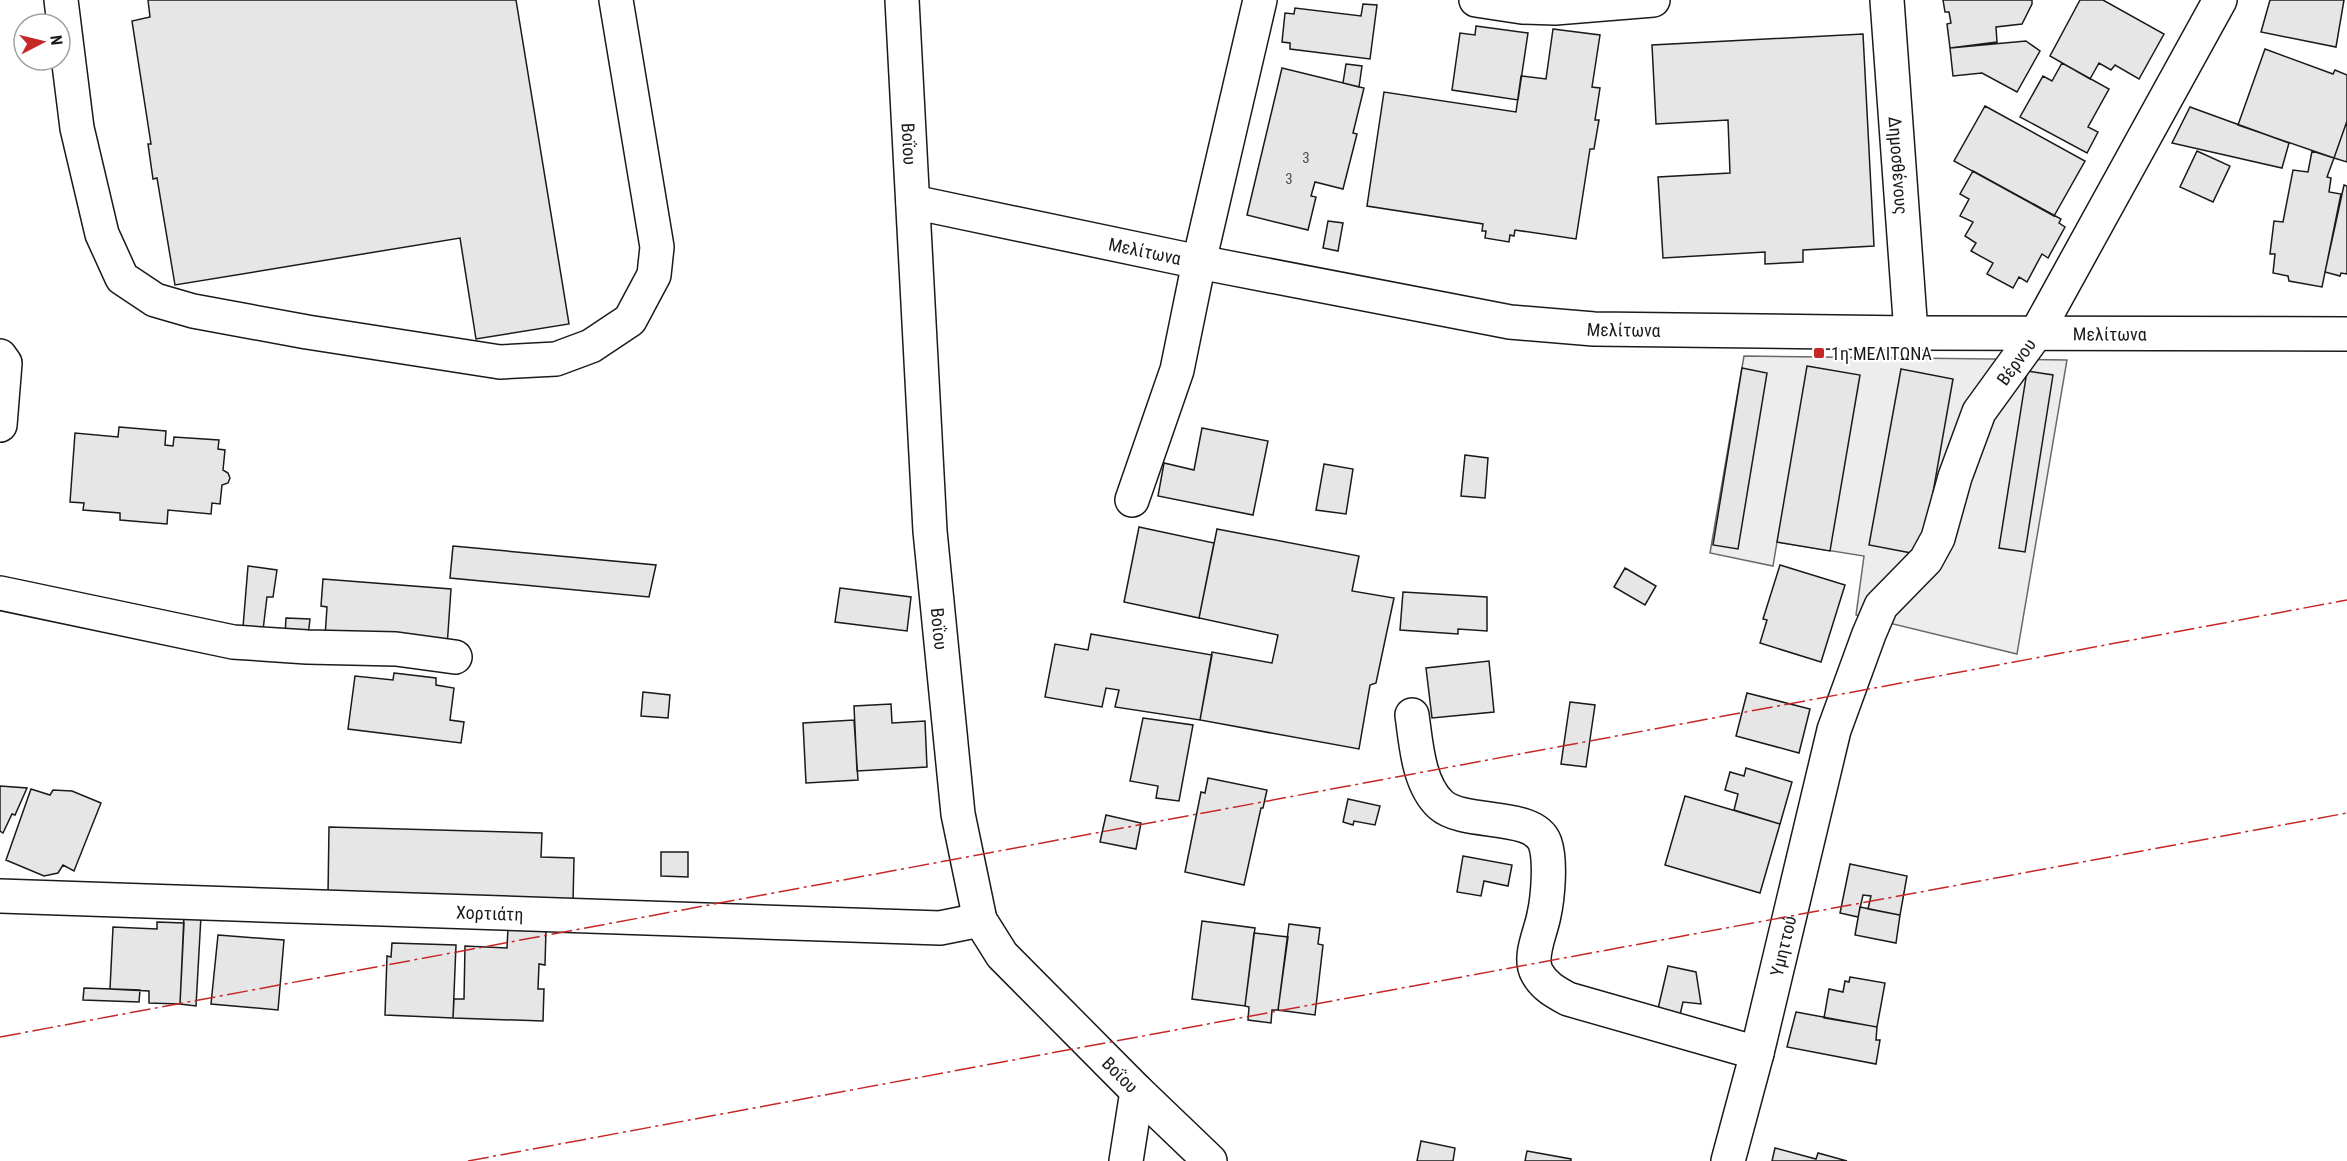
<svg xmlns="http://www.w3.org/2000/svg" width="2347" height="1161" viewBox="0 0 2347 1161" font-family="'Roboto Condensed',sans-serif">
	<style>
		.built { fill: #ededed; stroke: #6a6a6a; stroke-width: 1.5 }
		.building { fill: #e6e6e6; stroke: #1a1a1a; stroke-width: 1.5 }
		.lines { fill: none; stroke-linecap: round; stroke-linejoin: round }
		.minor-casing { stroke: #1a1a1a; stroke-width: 36 }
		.minor { stroke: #fff; stroke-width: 33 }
		.power { stroke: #c62828; stroke-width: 1.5; stroke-dasharray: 21 4.5 3 4.5; stroke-linecap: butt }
		.poi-dot { fill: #c62828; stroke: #fff; stroke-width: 2 }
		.labels { text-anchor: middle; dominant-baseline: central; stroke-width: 4.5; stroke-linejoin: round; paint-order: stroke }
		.number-label { font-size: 15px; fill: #4d4d4d }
		.street-label { font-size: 18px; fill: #1a1a1a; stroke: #fff }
		.poi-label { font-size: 18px; fill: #1a1a1a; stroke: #fff; text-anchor: start }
	</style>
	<rect width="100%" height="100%" fill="#fff"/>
	<path class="built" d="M 1744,356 L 2067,360 L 2017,654 L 1856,615 L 1864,556 L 1777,542 L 1773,566 L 1710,553 Z"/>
	<path class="building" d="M 148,0 L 516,0 L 569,324 L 476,339 L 460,238 L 175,285 L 157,178 L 153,179 L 148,144 L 151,144 L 132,21 L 150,17 Z
		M 1943,0 L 2032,0 L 2032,4 L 2022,24 L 1996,27 L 1997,42 L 1950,48 L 1947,24 L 1951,23 L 1949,12 L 1945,12 Z
		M 2080,0 L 2103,0 L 2164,34 L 2139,79 L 2115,65 L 2111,70 L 2099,63 L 2090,79 L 2050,56 Z
		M 2270,0 L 2344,0 L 2336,47 L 2261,32 Z
		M 1363,4 L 1377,5 L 1370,59 L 1290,49 L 1290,43 L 1282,42 L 1285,13 L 1294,14 L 1295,8 L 1361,16 Z
		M 1476,26 L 1528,33 L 1518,100 L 1452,90 L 1460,33 L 1475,35 Z
		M 1553,29 L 1600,35 L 1592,87 L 1600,88 L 1595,120 L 1599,120 L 1594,149 L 1590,149 L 1576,239 L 1515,230 L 1514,236 L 1510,235 L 1509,242 L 1485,238 L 1486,231 L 1482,231 L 1483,224 L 1367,206 L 1384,92 L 1516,112 L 1521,76 L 1546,79 Z
		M 1863,34 L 1874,246 L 1803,250 L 1803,262 L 1765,264 L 1765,252 L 1663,258 L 1658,177 L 1730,173 L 1728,120 L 1656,124 L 1652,45 Z
		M 2026,41 L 2040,51 L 2017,92 L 1982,73 L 1953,76 L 1950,48 Z
		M 2265,49 L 2333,74 L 2335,70 L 2347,75 L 2347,121 L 2334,158 L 2238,125 Z
		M 2062,63 L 2109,89 L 2088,127 L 2098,132 L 2087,153 L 2020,117 L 2043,76 L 2052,81 Z
		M 1346,64 L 1362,66 L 1359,87 L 1343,83 Z
		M 1282,68 L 1364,88 L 1353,133 L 1357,134 L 1343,189 L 1315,182 L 1311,196 L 1316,197 L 1308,230 L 1247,215 Z
		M 1985,106 L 2085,161 L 2054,216 L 1954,161 Z
		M 2190,107 L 2289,143 L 2282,168 L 2172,143 Z
		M 2347,121 L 2347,162 L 2334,158 Z
		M 2197,151 L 2230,166 L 2213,202 L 2180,187 Z
		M 2312,151 L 2334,158 L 2327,177 L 2331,178 L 2329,192 L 2341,194 L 2322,287 L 2289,281 L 2288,276 L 2273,273 L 2275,254 L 2270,254 L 2274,221 L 2283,222 L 2293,170 L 2308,172 Z
		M 1973,171 L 2061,219 L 2059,223 L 2065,227 L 2048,258 L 2042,254 L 2027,282 L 2019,277 L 2013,288 L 1987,274 L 1993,263 L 1971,251 L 1976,243 L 1965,236 L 1973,222 L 1960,216 L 1969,199 L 1960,194 Z
		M 2344,185 L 2347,186 L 2347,274 L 2341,273 L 2340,276 L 2325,272 Z
		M 1328,221 L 1343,223 L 1338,251 L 1323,248 Z
		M 1807,366 L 1860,375 L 1830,551 L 1777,542 Z
		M 1742,368 L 1767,373 L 1738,549 L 1713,545 Z
		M 1901,369 L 1953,379 L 1922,555 L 1869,545 Z
		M 2027,371 L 2053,375 L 2025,552 L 1999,548 Z
		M 119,427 L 166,431 L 165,445 L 173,446 L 174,437 L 219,440 L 218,449 L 225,450 L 223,470 L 228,473 L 230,478 L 228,483 L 222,485 L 220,504 L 212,503 L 211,514 L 168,510 L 167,524 L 120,520 L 120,513 L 83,510 L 84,503 L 70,502 L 75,433 L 118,437 Z
		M 1202,428 L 1268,441 L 1253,515 L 1158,496 L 1164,463 L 1194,470 Z
		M 1465,455 L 1488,458 L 1485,498 L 1461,496 Z
		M 1324,464 L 1353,469 L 1346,514 L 1316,510 Z
		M 1139,527 L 1214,543 L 1199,618 L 1124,602 Z
		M 1217,529 L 1359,556 L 1352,591 L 1394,598 L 1376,683 L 1370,685 L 1359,749 L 1200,720 L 1212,652 L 1272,663 L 1278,635 L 1199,618 Z
		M 453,546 L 656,565 L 649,597 L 450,578 Z
		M 1780,565 L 1845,585 L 1821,662 L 1760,643 L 1767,620 L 1763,619 Z
		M 248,566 L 277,570 L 273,597 L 267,597 L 263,630 L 243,627 Z
		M 1625,568 L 1656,586 L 1645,605 L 1614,587 Z
		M 323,579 L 451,589 L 447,647 L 325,637 L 327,607 L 321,606 Z
		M 840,588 L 911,597 L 907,631 L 835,622 Z
		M 1403,592 L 1487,597 L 1487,631 L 1458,629 L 1458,634 L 1400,630 Z
		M 286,618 L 310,619 L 308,636 L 285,635 Z
		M 1091,634 L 1212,655 L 1200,720 L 1115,707 L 1119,690 L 1106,688 L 1102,707 L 1045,697 L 1055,644 L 1088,650 Z
		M 1489,661 L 1494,712 L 1432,718 L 1426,668 Z
		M 394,673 L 436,678 L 436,685 L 454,688 L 450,720 L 464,722 L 461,743 L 348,729 L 355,676 L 393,680 Z
		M 643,692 L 670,695 L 668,718 L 641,716 Z
		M 1747,693 L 1810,709 L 1799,753 L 1736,736 Z
		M 1570,702 L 1595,705 L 1586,767 L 1561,764 Z
		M 891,704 L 892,723 L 925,721 L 927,767 L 857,771 L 854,706 Z
		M 1143,718 L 1193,725 L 1179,801 L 1156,798 L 1158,786 L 1130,781 Z
		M 854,720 L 858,780 L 806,783 L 803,723 Z
		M 1746,768 L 1792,782 L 1780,824 L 1734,810 L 1738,794 L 1725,790 L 1730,772 L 1744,776 Z
		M 1208,778 L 1267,790 L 1263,808 L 1261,808 L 1244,885 L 1185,872 L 1201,792 L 1205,793 Z
		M 0,786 L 27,788 L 15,815 L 12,814 L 3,833 L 0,831 Z
		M 31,789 L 50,795 L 53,790 L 72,791 L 101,803 L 74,871 L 63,865 L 58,873 L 44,876 L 6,860 Z
		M 1685,796 L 1780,824 L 1760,893 L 1665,865 Z
		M 1348,799 L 1380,806 L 1375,825 L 1354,821 L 1353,825 L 1343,822 Z
		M 1106,815 L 1141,823 L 1136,849 L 1100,842 Z
		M 329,827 L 542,833 L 541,857 L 574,858 L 573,902 L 328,895 Z
		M 661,852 L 688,852 L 688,877 L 661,876 Z
		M 1463,856 L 1512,865 L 1508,886 L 1484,881 L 1481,896 L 1457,892 Z
		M 1850,864 L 1907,876 L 1900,915 L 1868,909 L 1871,896 L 1863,895 L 1858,917 L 1840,913 Z
		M 1860,907 L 1900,915 L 1896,943 L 1855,935 Z
		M 184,915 L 201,916 L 196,1006 L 180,1004 Z
		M 1202,921 L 1255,928 L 1245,1006 L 1192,999 Z
		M 157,922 L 184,923 L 180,1004 L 149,1003 L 149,991 L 110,989 L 113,927 L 157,929 Z
		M 1289,924 L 1320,928 L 1318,944 L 1323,945 L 1315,1015 L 1278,1010 Z
		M 508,928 L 546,929 L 545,965 L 539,964 L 538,989 L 544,989 L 543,1021 L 453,1018 L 454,999 L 464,999 L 465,946 L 507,948 Z
		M 1254,933 L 1288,937 L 1278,1010 L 1272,1010 L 1271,1023 L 1248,1020 L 1249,1007 L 1245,1006 Z
		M 218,935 L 284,940 L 278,1010 L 211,1004 Z
		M 392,943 L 456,945 L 453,1018 L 385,1015 L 387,956 L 391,957 Z
		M 1668,966 L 1696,972 L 1701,1004 L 1683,1002 L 1679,1019 L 1657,1013 Z
		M 1850,977 L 1885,983 L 1877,1027 L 1824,1018 L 1829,989 L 1843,992 L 1845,981 L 1849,982 Z
		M 84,988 L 140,990 L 139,1002 L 83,1000 Z
		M 1796,1012 L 1877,1027 L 1876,1040 L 1880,1040 L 1876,1064 L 1787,1047 Z
		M 1421,1141 L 1455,1148 L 1453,1161 L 1417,1161 Z
		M 1775,1148 L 1816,1159 L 1818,1153 L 1847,1161 L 1772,1161 Z
		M 1527,1151 L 1571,1159 L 1571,1161 L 1525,1161 Z"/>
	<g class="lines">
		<g class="minor-casing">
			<g id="minor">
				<path d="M 61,0 L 77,128 L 102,234 L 122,278 L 155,300 L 193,311 L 307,332 L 500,362 L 556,359 L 591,346 L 630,320 L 654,275 L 657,247 L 616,0"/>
				<path id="s1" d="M 902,0 L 930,531 L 958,814 L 980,920 L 1002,955 L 1137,1091 L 1210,1161"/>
				<path d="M 1476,0 L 1522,7 L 1555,8 L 1653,0"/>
				<path id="s2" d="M 1887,0 L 1911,333"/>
				<path id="s3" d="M 913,202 L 1199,262 L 1510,322 L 1594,329 L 1911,333 L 2347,334"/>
				<path d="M 0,356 L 5,363 L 0,425"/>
				<path d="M 1132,500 L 1177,370 L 1199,262 L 1260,0"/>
				<path d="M 0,593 L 233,642 L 307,647 L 396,649 L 455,657"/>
				<path d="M 1412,715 C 1416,743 1418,784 1441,805 C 1465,826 1534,812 1545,843 C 1551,860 1548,897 1544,915 C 1541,932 1528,957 1537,973 C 1544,986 1555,992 1568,999 L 1757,1053"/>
				<path id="s4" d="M 0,896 L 940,928 L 980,920"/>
				<path d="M 1126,1161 L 1137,1091"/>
				<path id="s5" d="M 1728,1161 L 1757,1053 L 1834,730 L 1869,634 L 1881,606 L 1926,560 L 1938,538 L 1955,477 L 1979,412 L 2037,332 L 2220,0"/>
			</g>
		</g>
		<use href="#minor" class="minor"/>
		<path class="power" d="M 0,1037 L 2347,600
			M 468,1161 L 2347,813"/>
	</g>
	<rect class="poi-dot" x="1813" y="347" width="12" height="12" rx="3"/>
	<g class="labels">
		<g class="number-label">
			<text x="1306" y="158">3</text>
			<text x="1289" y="179">3</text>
		</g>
		<g class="street-label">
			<text stroke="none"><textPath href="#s1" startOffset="144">Βοΐου</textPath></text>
			<text stroke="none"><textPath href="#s2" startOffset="166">Δημοσθένους</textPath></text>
			<text stroke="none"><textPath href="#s3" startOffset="237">Μελίτωνα</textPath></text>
			<text stroke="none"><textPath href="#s3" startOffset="723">Μελίτωνα</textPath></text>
			<text stroke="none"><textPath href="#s3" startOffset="1209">Μελίτωνα</textPath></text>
			<text stroke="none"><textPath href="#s5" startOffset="861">Βέρνου</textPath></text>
			<text stroke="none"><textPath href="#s1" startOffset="630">Βοΐου</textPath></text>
			<text stroke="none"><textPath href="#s4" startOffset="490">Χορτιάτη</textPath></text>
			<text stroke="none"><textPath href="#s5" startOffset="222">Υμηττού</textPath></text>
			<text stroke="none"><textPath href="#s1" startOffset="1134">Βοΐου</textPath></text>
		</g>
		<g class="poi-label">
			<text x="1831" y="353">1η ΜΕΛΙΤΩΝΑ</text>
		</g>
	</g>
	<g transform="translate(42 42) rotate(83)"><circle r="28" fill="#ffffff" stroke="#a3a3a3" stroke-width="1.5"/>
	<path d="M0-4.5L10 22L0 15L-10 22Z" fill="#c62828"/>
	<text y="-9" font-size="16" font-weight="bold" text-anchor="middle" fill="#1a1a1a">N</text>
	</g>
</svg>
